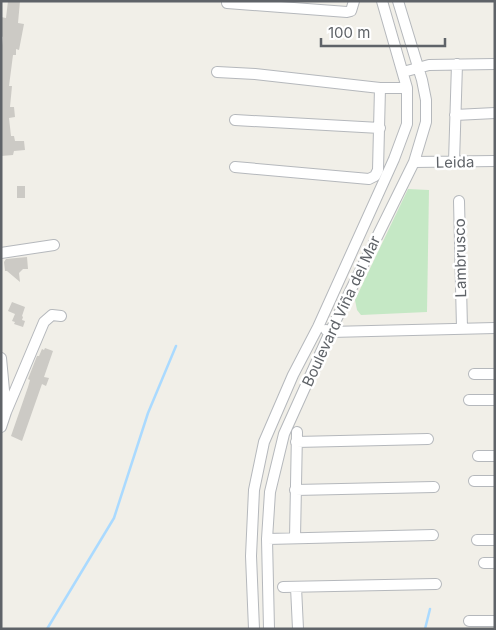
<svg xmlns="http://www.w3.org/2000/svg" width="496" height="630" viewBox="0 0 496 630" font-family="Inter,sans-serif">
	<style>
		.green { fill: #c5e8c5 }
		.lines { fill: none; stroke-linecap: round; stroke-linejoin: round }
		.stream { stroke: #aadaff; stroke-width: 2.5 }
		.building { fill: #cccac5 }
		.minor-casing { stroke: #b5b8bc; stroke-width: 12 }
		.minor { stroke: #fff; stroke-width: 10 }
		.labels { text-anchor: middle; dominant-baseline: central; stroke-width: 5; stroke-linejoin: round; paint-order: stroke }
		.street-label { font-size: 15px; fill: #5f6368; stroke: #fff }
	</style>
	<rect width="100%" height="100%" fill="#f1efe8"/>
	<path class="green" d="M 408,189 L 429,190 L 427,312 L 361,315 L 357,310 L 355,300 Z"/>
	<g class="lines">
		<path class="stream" d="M 47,629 L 114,518 L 148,413 L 176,346
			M 425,629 L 430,609"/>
	</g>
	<path class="building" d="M 8,1 L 20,1 L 18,23 L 24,24 L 19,50 L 16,49 L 16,55 L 13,55 L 9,86 L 12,86 L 10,107 L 14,107 L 15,117 L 9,118 L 11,136 L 14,136 L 15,141 L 24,141 L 25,150 L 14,151 L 13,155 L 1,156 L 1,54 L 3,37 L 1,36 L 1,17 L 6,18 Z
		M 17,186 L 25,186 L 25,198 L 17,198 Z
		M 27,257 L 28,269 L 23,269 L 19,273 L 20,282 L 7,271 L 5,271 L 4,262 L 6,259 Z
		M 12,302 L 25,307 L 22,316 L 23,317 L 22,320 L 25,321 L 23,327 L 14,324 L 15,322 L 12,321 L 15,314 L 8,311 Z
		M 45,348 L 53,351 L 44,377 L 49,378 L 46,386 L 42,384 L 22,441 L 11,436 L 28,387 L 30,380 L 28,379 L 37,356 L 39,356 L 42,349 L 44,350 Z"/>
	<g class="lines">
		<g class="minor-casing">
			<path id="minor" d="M 227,3 L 347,12 L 351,11 L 354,1
				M 217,72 L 255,74 L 380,88 L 407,88
				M 403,72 L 429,65 L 495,64
				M 455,115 L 495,113
				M 235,120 L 380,128
				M 414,162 L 495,161
				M 454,162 L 457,64
				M 235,167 L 369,179 L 375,176 L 378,170 L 380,88
				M 459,201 L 462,328
				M 1,253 L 54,245
				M 326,330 L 330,332 L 495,328
				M 1,358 L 6,412 L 1,427
				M 474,374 L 495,374
				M 469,400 L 495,400
				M 6,412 L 44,322 L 52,315 L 61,316
				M 296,442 L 428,439
				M 478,456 L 495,456
				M 474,481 L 495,481
				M 295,490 L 434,487
				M 295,538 L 297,432
				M 267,539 L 433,535
				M 477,540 L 495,540
				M 484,563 L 495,563
				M 283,587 L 436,584
				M 296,587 L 298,629
				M 469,621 L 495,621
				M 254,629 L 251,556 L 254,490 L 264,442 L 293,375 L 318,327 L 394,159 L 407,124 L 407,88 L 382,1
				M 269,629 L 267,539 L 270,492 L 284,434 L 330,332 L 414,162 L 426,122 L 426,100 L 422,80 L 398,1"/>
		</g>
		<use href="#minor" class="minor"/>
	</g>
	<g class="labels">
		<g class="street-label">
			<text transform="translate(455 162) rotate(-1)">Leida</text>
			<text transform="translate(460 258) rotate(-91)">Lambrusco</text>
			<text transform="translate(341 311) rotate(-65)">Boulevard Viña del Mar</text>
		</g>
	</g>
	<rect width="496" height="630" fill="none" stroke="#5f6368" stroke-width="5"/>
	<path d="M321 38v8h124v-8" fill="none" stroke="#5f6368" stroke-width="2.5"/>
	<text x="328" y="38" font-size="15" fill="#5f6368" stroke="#ffffff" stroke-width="4" paint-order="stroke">100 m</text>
</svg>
